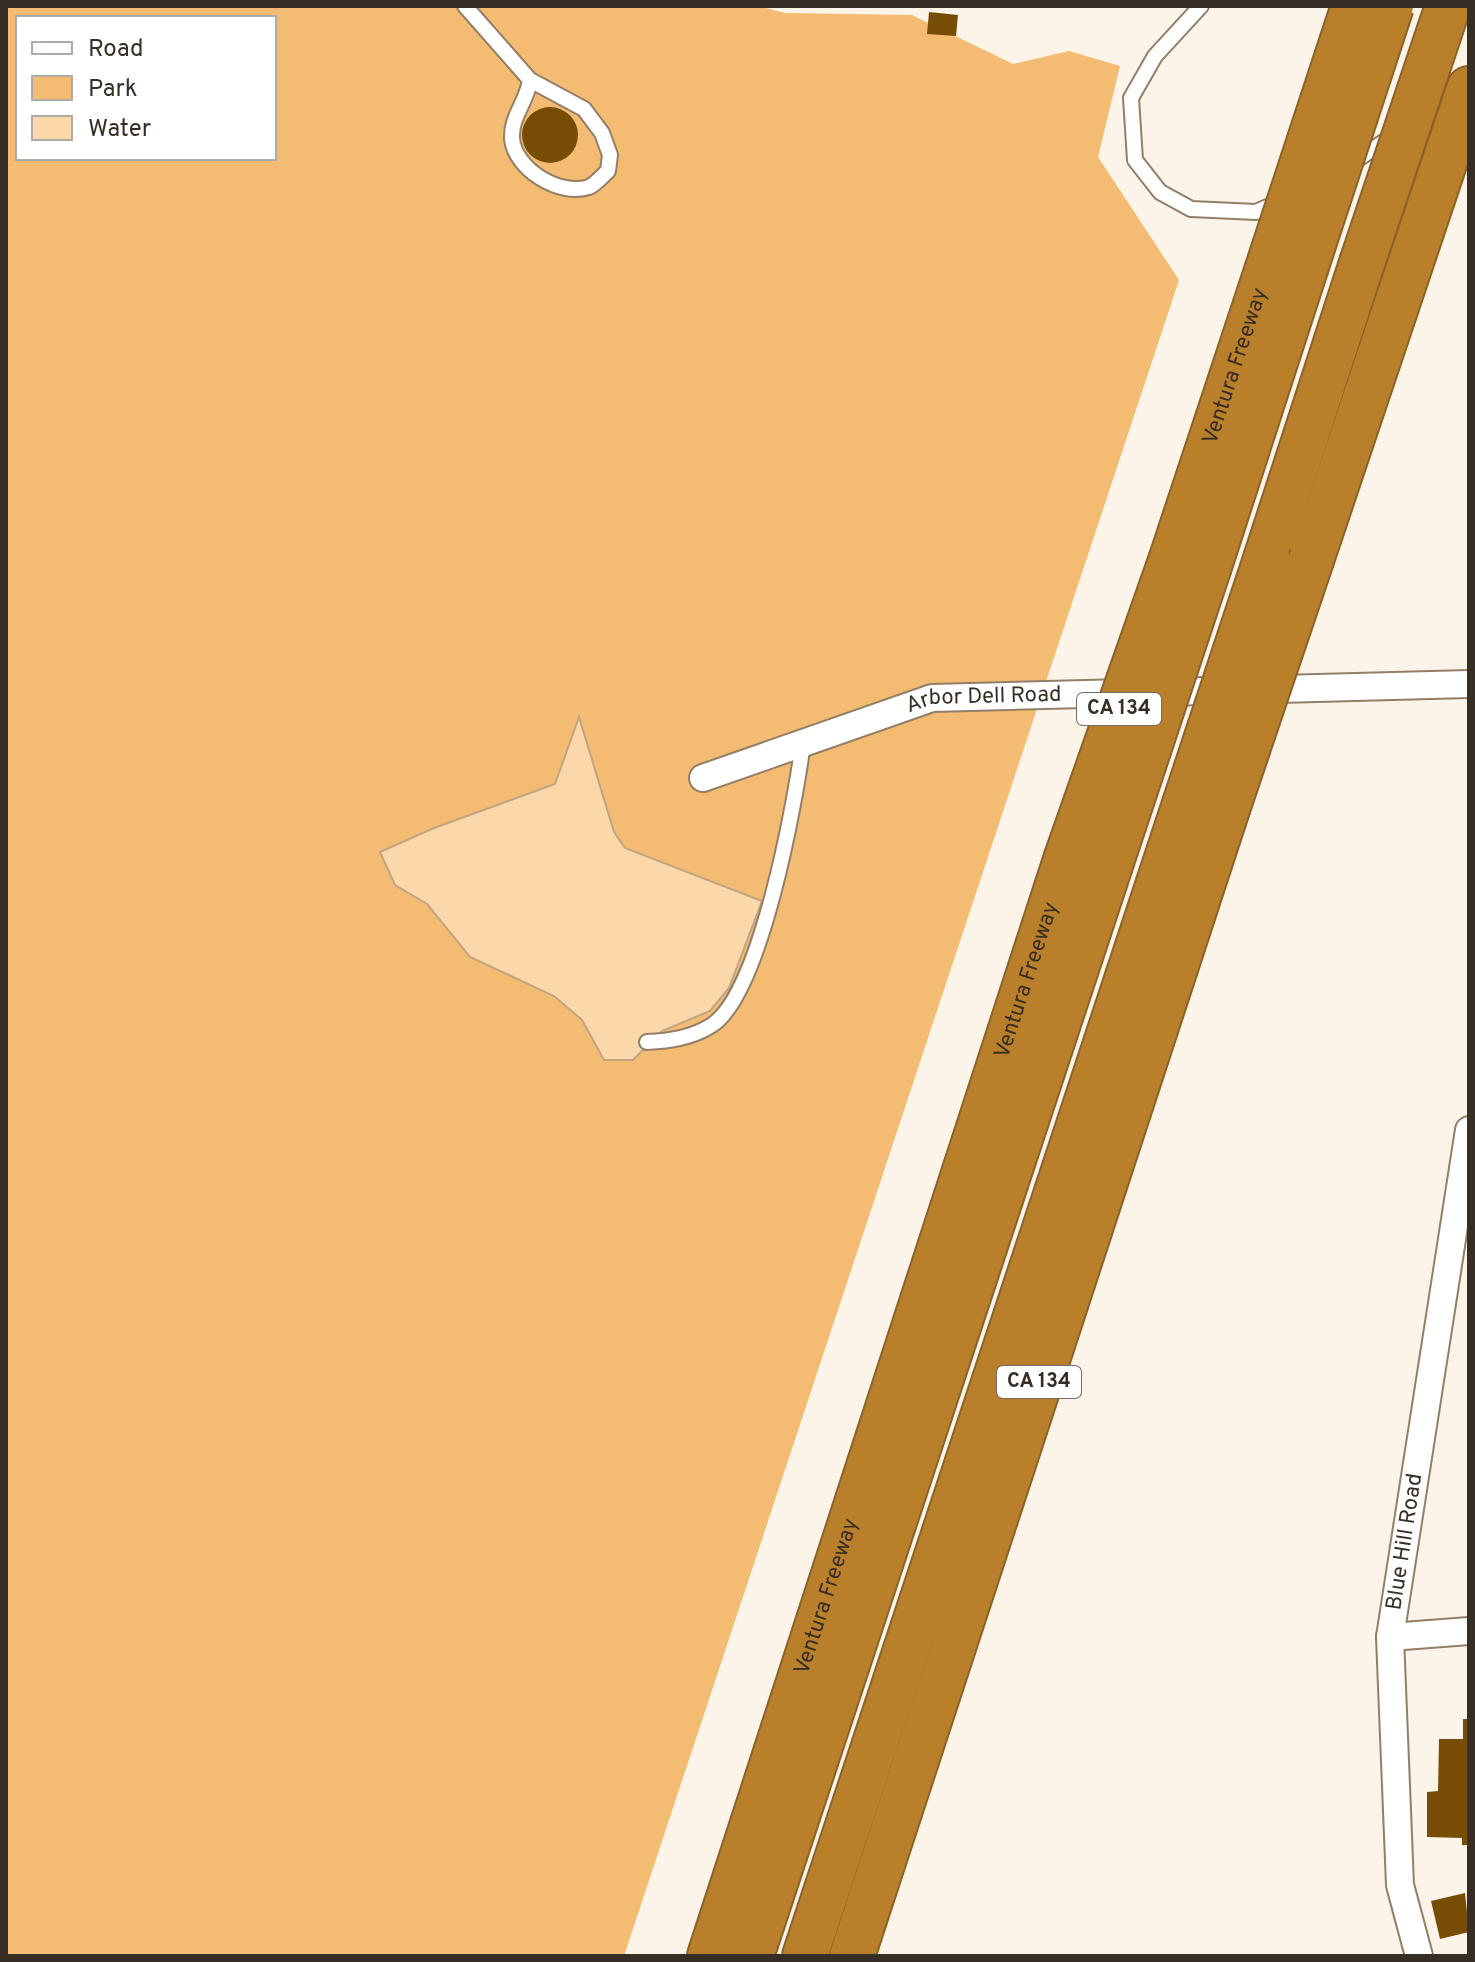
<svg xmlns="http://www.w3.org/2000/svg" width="1475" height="1962" viewBox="0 0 1475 1962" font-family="Overpass,sans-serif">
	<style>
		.green { fill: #f4bc73; fill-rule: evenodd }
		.water { fill: #fcd7aa; stroke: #c1a482; stroke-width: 2 }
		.building { fill: #774d06 }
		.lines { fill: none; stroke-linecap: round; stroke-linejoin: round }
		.service-casing { stroke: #937f67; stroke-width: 18 }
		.minor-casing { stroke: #937f67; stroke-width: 30 }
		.motorway-casing { stroke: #8b6329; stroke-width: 48 }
		.service { stroke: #fff; stroke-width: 14 }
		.minor { stroke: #fff; stroke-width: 26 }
		.motorway { stroke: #b97f2b; stroke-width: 44 }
		.motorway-bridge-casing { stroke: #8b6329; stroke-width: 48; stroke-linecap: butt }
		.motorway-bridge { stroke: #b97f2b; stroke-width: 44 }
		.labels { text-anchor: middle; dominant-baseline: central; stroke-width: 8; stroke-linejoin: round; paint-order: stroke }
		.shield { fill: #fff; stroke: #726d66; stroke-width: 2 }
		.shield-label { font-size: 20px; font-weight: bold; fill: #362e24 }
		.street-label { font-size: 22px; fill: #362e24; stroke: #fff }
	</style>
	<rect width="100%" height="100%" fill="#fdf4e9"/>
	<path class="green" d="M 6,6 L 758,6 L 785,13 L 912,15 L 1013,64 L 1069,51 L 1120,66 L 1098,157 L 1179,280 L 624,1956 L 6,1956 ZM 18,18 L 274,18 L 274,158 L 18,158 Z"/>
	<path class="water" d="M 579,717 L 614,832 L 625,848 L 762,901 L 729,988 L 710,1011 L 662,1031 L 633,1060 L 604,1060 L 582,1020 L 554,996 L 470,957 L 427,904 L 395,885 L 380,852 L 434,828 L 555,784 Z"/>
	<path class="building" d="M 929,12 L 958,15 L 956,36 L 927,34 Z
		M522 135a28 28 0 1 1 56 0a28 28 0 1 1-56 0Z
		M 1463,1719 L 1469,1719 L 1469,1845 L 1462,1845 L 1462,1838 L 1427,1837 L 1427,1792 L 1438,1791 L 1439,1739 L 1463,1739 Z
		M 1465,1893 L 1469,1932 L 1440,1939 L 1431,1901 Z"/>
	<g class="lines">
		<g class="service-casing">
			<path id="service" d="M 465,6 L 530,80 L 584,109 L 602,133 L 610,155 L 608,171 C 602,176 596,184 589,187 C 560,197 514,169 512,138 C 511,116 527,102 530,80
				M 1201,6 L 1155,56 L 1131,98 L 1135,160 L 1160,192 L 1191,209 L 1256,212 L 1281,201
				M 1352,163 L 1391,137
				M 647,1042 C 669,1041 692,1038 712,1025 C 761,993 795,803 803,743"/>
		</g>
		<g class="minor-casing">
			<g id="minor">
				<path id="s1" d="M 703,778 L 932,698 L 1469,684"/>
				<path d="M 1390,1637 L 1469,1631"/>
				<path id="s2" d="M 1419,1956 L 1400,1885 L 1390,1637 L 1469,1130"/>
			</g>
		</g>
		<g class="motorway-casing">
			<g id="motorway">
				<path d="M 1267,556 L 1362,263"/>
				<path d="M 1312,557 L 1469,89"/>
				<path id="s3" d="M 1172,558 L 1267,271"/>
				<path d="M 1209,566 L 1305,269"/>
				<path id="s4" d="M 710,1956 L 1066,860"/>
				<path d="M 751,1956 L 1109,868"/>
				<path d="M 805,1956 L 1185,804"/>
				<path d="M 852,1956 L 1227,809"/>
			</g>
		</g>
		<use href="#service" class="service"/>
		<use href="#minor" class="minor"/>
		<use href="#motorway" class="motorway"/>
		<g class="motorway-bridge-casing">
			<path id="motorway-bridge" d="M 1362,263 L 1448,6
				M 1305,269 L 1391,6
				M 1267,271 L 1354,6
				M 1185,804 L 1267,556
				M 1227,809 L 1312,557
				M 1066,860 L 1172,558
				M 1109,868 L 1209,566"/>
		</g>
		<use href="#motorway-bridge" class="motorway-bridge"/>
	</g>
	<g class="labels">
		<g class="shield">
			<rect x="1077" y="693" width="84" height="32" rx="6"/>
			<rect x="997" y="1366" width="84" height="32" rx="6"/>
		</g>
		<g class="shield-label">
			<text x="1119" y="709">CA 134</text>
			<text x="1039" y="1382">CA 134</text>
		</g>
		<g class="street-label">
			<text stroke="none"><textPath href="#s3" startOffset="202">Ventura Freeway</textPath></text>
			<text stroke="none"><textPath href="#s1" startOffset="294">Arbor Dell Road</textPath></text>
			<text stroke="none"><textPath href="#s4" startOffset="1026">Ventura Freeway</textPath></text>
			<text stroke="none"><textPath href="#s2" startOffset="418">Blue Hill Road</textPath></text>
			<text stroke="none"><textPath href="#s4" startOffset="378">Ventura Freeway</textPath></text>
		</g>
	</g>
	<rect width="1475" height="1962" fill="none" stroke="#362e24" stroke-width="16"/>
	<rect x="16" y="16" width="260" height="144" fill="#ffffff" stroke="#afaba7" stroke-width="2"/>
	<rect x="32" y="42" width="40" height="12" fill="#ffffff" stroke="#afaba7" stroke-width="2"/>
	<text x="88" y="56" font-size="24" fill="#362e24">Road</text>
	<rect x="32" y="76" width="40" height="24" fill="#f4bc73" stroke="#afaba7" stroke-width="2"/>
	<text x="88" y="96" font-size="24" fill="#362e24">Park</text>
	<rect x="32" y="116" width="40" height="24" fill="#fcd7aa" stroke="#afaba7" stroke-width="2"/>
	<text x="88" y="136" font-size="24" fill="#362e24">Water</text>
</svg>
